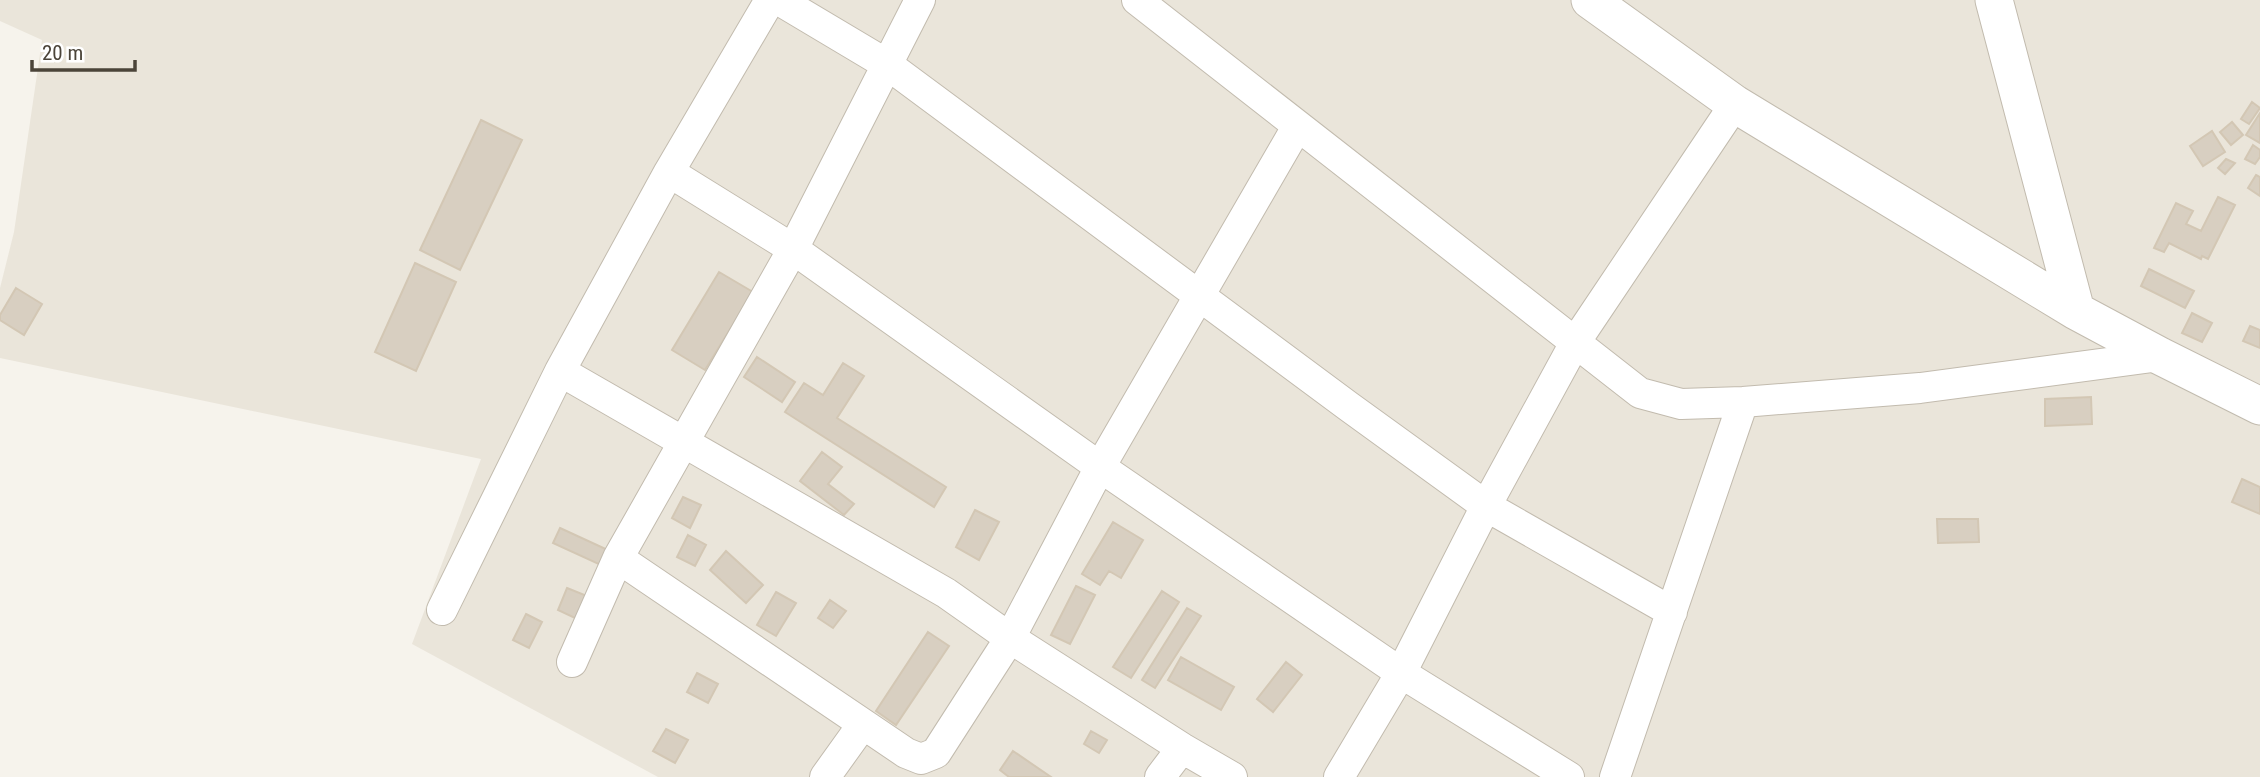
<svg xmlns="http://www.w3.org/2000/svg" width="2260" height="777" viewBox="0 0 2260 777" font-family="'Roboto Condensed',sans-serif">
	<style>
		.residential { fill: #eae5da }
		.building { fill: #d8cfc1; stroke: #d3c7b4; stroke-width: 2 }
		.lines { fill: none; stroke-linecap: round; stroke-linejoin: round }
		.minor-casing { stroke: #c2bbae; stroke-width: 32 }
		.tertiary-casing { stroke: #c2bbae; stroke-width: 39 }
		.minor { stroke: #fff; stroke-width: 30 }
		.tertiary { stroke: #fff; stroke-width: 37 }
	</style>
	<rect width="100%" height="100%" fill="#f6f3ec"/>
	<path class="residential" d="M 0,0 L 2260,0 L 2260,777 L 658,777 L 412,644 L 481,459 L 0,358 L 0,288 L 14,232 L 42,40 L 0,21 Z"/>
	<path class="building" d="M 2252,102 L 2260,108 L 2249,124 L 2241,119 Z
		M 2260,113 L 2260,143 L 2246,135 Z
		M 481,120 L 522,140 L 460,270 L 420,250 Z
		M 2232,122 L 2243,135 L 2231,145 L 2220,132 Z
		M 2212,131 L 2225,152 L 2203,166 L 2190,146 Z
		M 2253,145 L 2260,150 L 2260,157 L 2255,164 L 2245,159 Z
		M 2226,159 L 2235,163 L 2225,174 L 2218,168 Z
		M 2256,175 L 2260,177 L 2260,196 L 2248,188 Z
		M 2218,197 L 2235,205 L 2208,259 L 2202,256 L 2201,259 L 2169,243 L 2164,252 L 2154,248 L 2176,203 L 2193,211 L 2186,224 L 2201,231 Z
		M 415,263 L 456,282 L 416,371 L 375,352 Z
		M 2149,269 L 2194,291 L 2185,308 L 2141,286 Z
		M 719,272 L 753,292 L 705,370 L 672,350 Z
		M 16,288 L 42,304 L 24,335 L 0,320 L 0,315 Z
		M 2192,313 L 2212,323 L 2202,342 L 2182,333 Z
		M 2250,326 L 2260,330 L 2260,348 L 2243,341 Z
		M 757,357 L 795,382 L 782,402 L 744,377 Z
		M 843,363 L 864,376 L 837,418 L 946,487 L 934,507 L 785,412 L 804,383 L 823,395 Z
		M 2091,397 L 2092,424 L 2045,426 L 2045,399 Z
		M 822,452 L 842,467 L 828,484 L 854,504 L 844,515 L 800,481 Z
		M 2242,479 L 2260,487 L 2260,514 L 2232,502 Z
		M 683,497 L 701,505 L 690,528 L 672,518 Z
		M 975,510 L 999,522 L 979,560 L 956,547 Z
		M 1937,519 L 1978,519 L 1979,542 L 1938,543 Z
		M 1113,522 L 1143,540 L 1121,578 L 1109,571 L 1100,585 L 1082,574 Z
		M 560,528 L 610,551 L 603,566 L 553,543 Z
		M 688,535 L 706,545 L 695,566 L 677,557 Z
		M 726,551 L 763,585 L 746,603 L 710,570 Z
		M 1076,586 L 1095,595 L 1070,644 L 1051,635 Z
		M 567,588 L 587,596 L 577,619 L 558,610 Z
		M 1162,591 L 1179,602 L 1131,678 L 1113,667 Z
		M 776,592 L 796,603 L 776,636 L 757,625 Z
		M 830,600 L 846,611 L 833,628 L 818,618 Z
		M 1187,608 L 1201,616 L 1155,688 L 1142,680 Z
		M 526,614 L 542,622 L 529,648 L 513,640 Z
		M 928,632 L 949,646 L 896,725 L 876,711 Z
		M 1181,657 L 1234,687 L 1221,710 L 1168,680 Z
		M 1286,662 L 1302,675 L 1273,712 L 1257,699 Z
		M 697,673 L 718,684 L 708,703 L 687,692 Z
		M 666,729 L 688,740 L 675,763 L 653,751 Z
		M 1091,731 L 1107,740 L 1099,753 L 1084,744 Z
		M 1013,751 L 1051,777 L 1009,777 L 1000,770 Z"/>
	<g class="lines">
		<g class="minor-casing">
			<path id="minor" d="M 779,0 L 888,65 L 1348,406 L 1486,506 L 1672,612
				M 1137,0 L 1640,393 L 1681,404 L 1743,402 L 1920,388 L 2160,356
				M 669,172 L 793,249 L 1100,467 L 1401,673 L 1569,777
				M 560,371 L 946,593 L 1010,638 L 1182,748 L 1232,777
				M 618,558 L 906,753 L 921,759 L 936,753 L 1010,638 L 1100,467 L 1297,127
				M 442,610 L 560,371 L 669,172 L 770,0
				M 572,662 L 618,558 L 793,249 L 920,0
				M 825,777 L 863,724
				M 1160,777 L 1182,748
				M 1339,777 L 1401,673 L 1486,506 L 1576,341 L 1735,104
				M 1615,777 L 1743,402"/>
		</g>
		<g class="tertiary-casing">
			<path id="tertiary" d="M 1590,0 L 1735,104 L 2076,311 L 2160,356 L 2260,406
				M 1994,0 L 2076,311"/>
		</g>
		<use href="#minor" class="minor"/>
		<use href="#tertiary" class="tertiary"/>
	</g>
	<path d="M32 60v10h103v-10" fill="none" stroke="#4b4439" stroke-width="3.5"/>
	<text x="42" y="60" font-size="21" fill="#4b4439" stroke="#ffffff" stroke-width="5" paint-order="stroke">20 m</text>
</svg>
